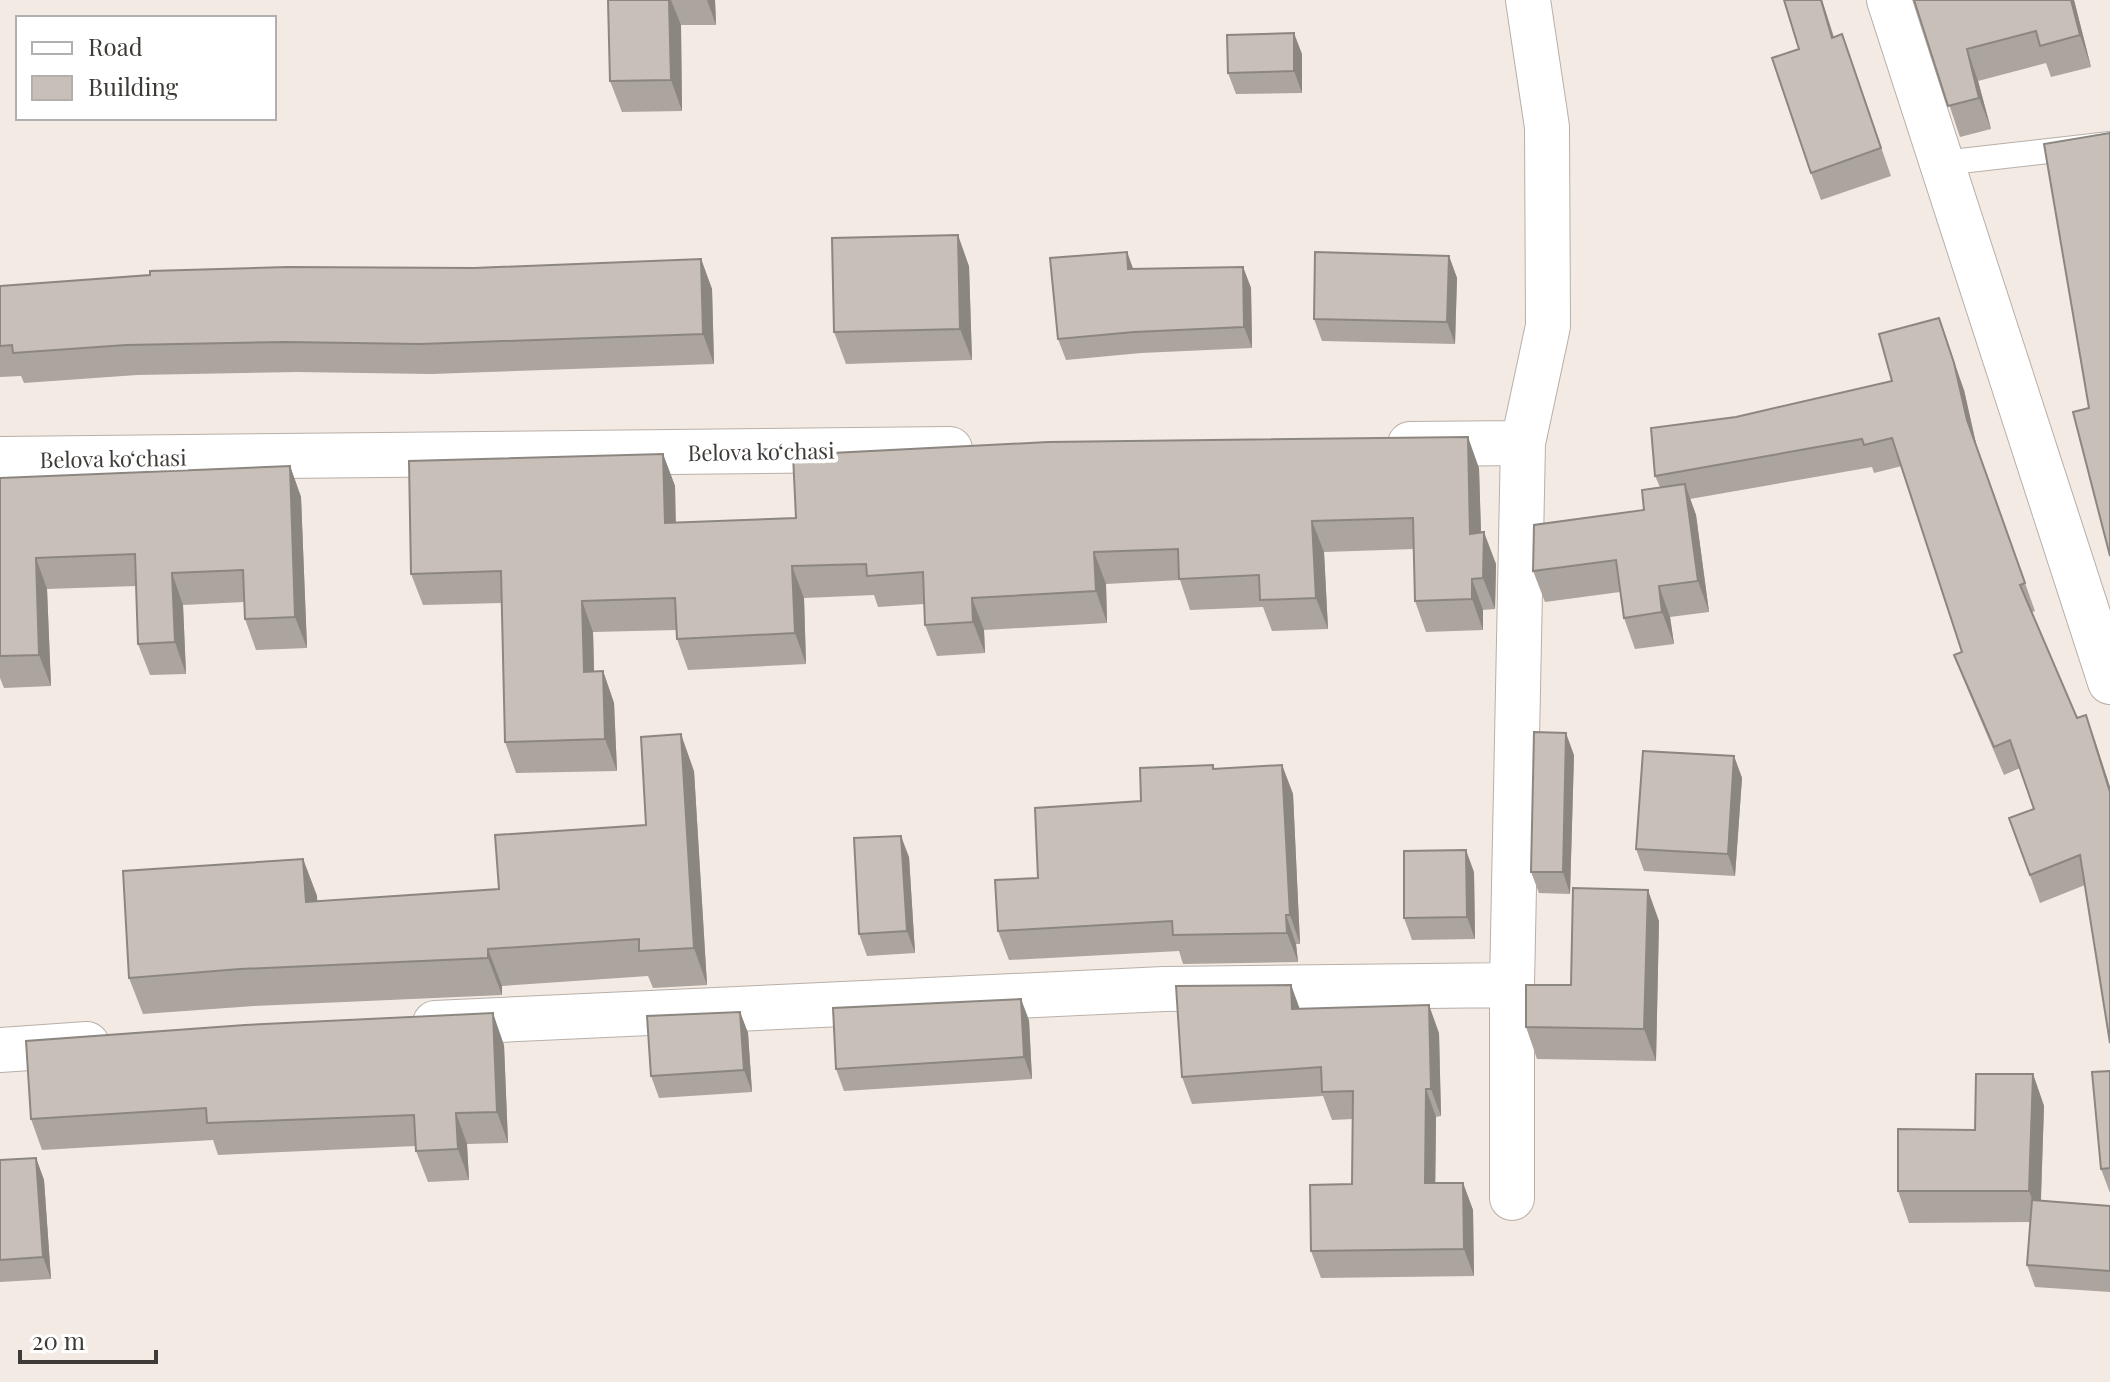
<svg xmlns="http://www.w3.org/2000/svg" width="2110" height="1382" viewBox="0 0 2110 1382" font-family="'Playfair Display',serif">
	<style>
		.lines { fill: none; stroke-linecap: round; stroke-linejoin: round }
		.lane-casing { stroke: #b8afa8; stroke-width: 26 }
		.street-casing { stroke: #b8afa8; stroke-width: 46 }
		.lane { stroke: #fff; stroke-width: 24 }
		.street { stroke: #fff; stroke-width: 44 }
		.wall { fill: #aca49e }
		.shaded-wall { fill: #8c8681 }
		.building { fill: #c8bfb8; stroke: #8c8681; stroke-width: 2 }
		.labels { text-anchor: middle; dominant-baseline: central; stroke-width: 8; stroke-linejoin: round; paint-order: stroke }
		.street-label { font-size: 22px; fill: #3e3a37; stroke: #fff }
	</style>
	<rect width="100%" height="100%" fill="#f3eae3"/>
	<g class="lines">
		<g class="lane-casing">
			<path id="lane" d="M 1943,163 L 2110,144"/>
		</g>
		<g class="street-casing">
			<path id="street" d="M 1889,0 L 2110,682
				M 1410,444 L 1523,443
				M 0,459 L 950,449
				M 435,1023 L 1164,989 L 1512,985
				M 0,1050 L 87,1044
				M 1512,1198 L 1512,985 L 1523,443 L 1548,326 L 1547,127 L 1528,0"/>
		</g>
		<use href="#lane" class="lane"/>
		<use href="#street" class="street"/>
	</g>
	<path class="wall" d="M 608,0 L 715,0 L 716,25 L 681,25 L 682,111 L 622,112 L 610,81 Z
		M 1784,0 L 1822,0 L 1834,37 L 1842,34 L 1891,176 L 1821,200 L 1811,173 L 1799,49 Z
		M 1914,0 L 2074,0 L 2091,67 L 2051,77 L 2046,63 L 1978,81 L 1991,129 L 1960,137 Z
		M 1302,54 L 1302,93 L 1236,94 L 1228,73 Z
		M 1127,252 L 1133,269 L 1243,267 L 1251,288 L 1252,348 L 1141,353 L 1066,360 L 1058,339 Z
		M 1449,256 L 1457,278 L 1455,344 L 1322,341 L 1314,319 Z
		M 701,259 L 712,289 L 714,364 L 431,374 L 297,372 L 137,375 L 24,383 L 21,376 L 0,377 L 0,286 Z
		M 969,266 L 972,360 L 846,364 L 834,332 Z
		M 1892,381 L 1964,390 L 1977,448 L 2035,611 L 2032,612 L 2077,718 L 2086,715 L 2096,743 L 2110,787 L 2110,1043 L 2085,885 L 2040,903 L 2009,818 L 2034,809 L 2020,768 L 2004,775 L 1965,683 L 1954,655 L 1962,652 L 1902,466 L 1874,473 L 1872,467 L 1690,499 L 1696,515 L 1709,612 L 1670,617 L 1674,644 L 1635,649 L 1624,618 L 1620,592 L 1545,602 L 1533,571 L 1644,510 L 1660,487 L 1655,476 L 1736,417 Z
		M 663,454 L 675,486 L 676,523 L 796,518 L 1479,468 L 1481,533 L 1496,564 L 1495,609 L 1483,610 L 1483,630 L 1426,632 L 1415,601 L 1414,549 L 1324,552 L 1328,629 L 1272,631 L 1263,607 L 1190,610 L 1180,580 L 1106,584 L 1107,623 L 984,630 L 985,653 L 937,656 L 925,625 L 924,604 L 878,607 L 874,595 L 804,598 L 806,664 L 688,670 L 677,639 L 676,630 L 593,632 L 594,672 L 603,671 L 614,703 L 617,771 L 516,773 L 505,742 L 502,603 L 423,605 L 411,574 Z
		M 290,466 L 301,497 L 307,648 L 256,650 L 245,619 L 244,602 L 183,605 L 186,674 L 150,675 L 138,644 L 136,586 L 47,589 L 51,686 L 4,688 L 0,678 L 0,478 Z
		M 1574,755 L 1570,894 L 1539,893 L 1531,872 Z
		M 1734,756 L 1742,778 L 1735,876 L 1644,871 L 1636,849 Z
		M 1282,765 L 1293,794 L 1300,944 L 1296,944 L 1298,962 L 1183,964 L 1179,951 L 1009,960 L 998,931 L 1038,878 L 1141,801 L 1214,769 Z
		M 694,771 L 707,985 L 653,988 L 648,976 L 502,986 L 502,995 L 254,1006 L 143,1014 L 129,978 L 303,859 L 317,896 L 317,901 L 499,889 L 646,825 Z
		M 909,857 L 915,953 L 867,956 L 859,934 Z
		M 1474,872 L 1475,939 L 1412,940 L 1404,918 Z
		M 1659,921 L 1656,1061 L 1537,1059 L 1526,1027 L 1571,985 Z
		M 1291,985 L 1299,1008 L 1439,1033 L 1441,1116 L 1436,1117 L 1435,1183 L 1463,1183 L 1473,1210 L 1474,1276 L 1321,1278 L 1311,1251 L 1352,1184 L 1353,1119 L 1332,1120 L 1323,1096 L 1192,1104 L 1182,1077 Z
		M 740,1012 L 748,1033 L 752,1092 L 659,1098 L 651,1076 Z
		M 1029,1020 L 1032,1079 L 844,1091 L 836,1069 Z
		M 504,1045 L 508,1143 L 467,1144 L 469,1180 L 428,1182 L 416,1151 L 416,1146 L 218,1155 L 213,1140 L 42,1150 L 31,1119 Z
		M 2110,1071 L 2110,1193 L 2101,1169 Z
		M 2033,1074 L 2044,1106 L 2041,1201 L 2110,1206 L 2110,1308 L 2110,1292 L 2035,1287 L 2027,1265 L 2031,1222 L 1909,1223 L 1898,1191 L 1975,1130 Z
		M 36,1158 L 44,1180 L 51,1279 L 0,1282 L 0,1160 Z"/>
	<path class="shaded-wall" d="M 669,0 L 671,0 L 681,25 L 682,111 L 671,80 Z
		M 707,0 L 715,0 L 716,25 Z
		M 1821,0 L 1822,0 L 1842,65 L 1832,38 Z
		M 2071,0 L 2074,0 L 2091,67 L 2080,35 Z
		M 1294,33 L 1302,54 L 1302,93 L 1294,71 Z
		M 1967,49 L 1978,81 L 1991,129 L 1979,98 Z
		M 958,235 L 969,266 L 972,360 L 960,329 Z
		M 1127,252 L 1135,274 L 1128,269 Z
		M 1449,256 L 1457,278 L 1455,344 L 1447,322 Z
		M 701,259 L 712,289 L 714,364 L 703,334 Z
		M 1243,267 L 1251,288 L 1252,348 L 1244,327 Z
		M 1939,318 L 1964,390 L 1977,448 L 2035,611 L 1967,420 Z
		M 1468,437 L 1479,468 L 1482,565 L 1470,534 Z
		M 663,454 L 675,486 L 676,555 L 665,523 Z
		M 290,466 L 301,497 L 307,648 L 295,617 Z
		M 1685,484 L 1696,515 L 1709,612 L 1698,581 Z
		M 1312,521 L 1324,552 L 1328,629 L 1316,598 Z
		M 1484,532 L 1496,564 L 1495,609 L 1483,578 Z
		M 1094,552 L 1106,584 L 1107,623 L 1096,591 Z
		M 36,558 L 47,589 L 51,686 L 39,655 Z
		M 792,566 L 804,598 L 806,664 L 795,633 Z
		M 172,573 L 183,605 L 186,674 L 175,642 Z
		M 1472,579 L 1483,610 L 1483,630 L 1472,599 Z
		M 1659,586 L 1670,617 L 1674,644 L 1662,612 Z
		M 972,598 L 984,630 L 985,653 L 973,622 Z
		M 582,601 L 593,632 L 595,703 L 584,672 Z
		M 603,671 L 614,703 L 617,771 L 605,739 Z
		M 2086,715 L 2110,787 L 2110,792 Z
		M 1566,733 L 1574,755 L 1570,894 L 1563,872 Z
		M 681,734 L 694,771 L 707,985 L 694,948 Z
		M 1734,756 L 1742,778 L 1735,876 L 1728,854 Z
		M 1282,765 L 1293,794 L 1300,944 L 1290,915 Z
		M 901,836 L 909,857 L 915,953 L 907,931 Z
		M 1466,850 L 1474,872 L 1475,939 L 1467,917 Z
		M 303,859 L 317,896 L 319,939 L 306,902 Z
		M 1648,890 L 1659,921 L 1656,1061 L 1644,1029 Z
		M 1286,915 L 1296,944 L 1298,962 L 1287,933 Z
		M 488,949 L 502,986 L 502,995 L 488,958 Z
		M 1291,985 L 1301,1012 L 1292,1009 Z
		M 1021,999 L 1029,1020 L 1032,1079 L 1024,1057 Z
		M 1429,1005 L 1439,1033 L 1441,1116 L 1431,1089 Z
		M 740,1012 L 748,1033 L 752,1092 L 744,1070 Z
		M 493,1013 L 504,1045 L 508,1143 L 497,1112 Z
		M 2033,1074 L 2044,1106 L 2040,1222 L 2029,1191 Z
		M 1426,1089 L 1436,1117 L 1435,1211 L 1425,1183 Z
		M 456,1113 L 467,1144 L 469,1180 L 458,1149 Z
		M 36,1158 L 44,1180 L 51,1279 L 43,1257 Z
		M 1463,1183 L 1473,1210 L 1474,1276 L 1464,1249 Z"/>
	<path class="building" d="M 608,0 L 669,0 L 671,80 L 610,81 Z
		M 1784,0 L 1821,0 L 1832,38 L 1842,34 L 1881,148 L 1811,173 L 1772,58 L 1799,49 Z
		M 1914,0 L 2071,0 L 2080,35 L 2040,46 L 2036,31 L 1967,49 L 1979,98 L 1948,106 Z
		M 1294,33 L 1294,71 L 1228,73 L 1227,35 Z
		M 2110,133 L 2110,556 L 2073,412 L 2089,408 L 2044,144 Z
		M 958,235 L 960,329 L 834,332 L 832,238 Z
		M 1127,252 L 1128,269 L 1243,267 L 1244,327 L 1134,332 L 1058,339 L 1050,258 Z
		M 1315,252 L 1449,256 L 1447,322 L 1314,319 Z
		M 701,259 L 703,334 L 420,344 L 286,342 L 126,345 L 13,353 L 12,345 L 0,346 L 0,286 L 150,275 L 150,271 L 287,267 L 474,268 Z
		M 1939,318 L 1954,363 L 1967,420 L 2025,583 L 2020,585 L 2077,718 L 2086,715 L 2110,792 L 2110,1043 L 2080,855 L 2030,875 L 2009,818 L 2034,809 L 2010,740 L 1994,747 L 1954,655 L 1962,652 L 1892,438 L 1864,445 L 1862,439 L 1655,476 L 1651,428 L 1736,417 L 1892,381 L 1879,334 Z
		M 1468,437 L 1470,534 L 1484,532 L 1483,578 L 1472,579 L 1472,599 L 1415,601 L 1413,518 L 1312,521 L 1316,598 L 1260,600 L 1259,575 L 1179,579 L 1178,549 L 1094,552 L 1096,591 L 972,598 L 973,622 L 925,625 L 923,572 L 867,576 L 866,564 L 792,566 L 795,633 L 677,639 L 675,598 L 582,601 L 584,672 L 603,671 L 605,739 L 505,742 L 501,571 L 411,574 L 409,461 L 663,454 L 665,523 L 796,518 L 793,455 L 1048,442 Z
		M 290,466 L 295,617 L 245,619 L 243,570 L 172,573 L 175,642 L 138,644 L 135,554 L 36,558 L 39,655 L 0,656 L 0,478 Z
		M 1685,484 L 1698,581 L 1659,586 L 1662,612 L 1624,618 L 1616,560 L 1533,571 L 1534,525 L 1644,510 L 1642,490 Z
		M 1534,732 L 1566,733 L 1563,872 L 1531,872 Z
		M 681,734 L 694,948 L 639,951 L 639,939 L 488,949 L 488,958 L 240,969 L 129,978 L 123,871 L 303,859 L 306,902 L 499,889 L 495,835 L 646,825 L 641,737 Z
		M 1643,751 L 1734,756 L 1728,854 L 1636,849 Z
		M 1213,765 L 1213,769 L 1282,765 L 1290,915 L 1286,915 L 1287,933 L 1173,935 L 1172,921 L 998,931 L 995,880 L 1038,878 L 1035,808 L 1141,801 L 1140,768 Z
		M 901,836 L 907,931 L 859,934 L 854,838 Z
		M 1466,850 L 1467,917 L 1404,918 L 1404,851 Z
		M 1573,888 L 1648,890 L 1644,1029 L 1526,1027 L 1526,985 L 1571,985 Z
		M 1291,985 L 1292,1009 L 1429,1005 L 1431,1089 L 1426,1089 L 1425,1183 L 1463,1183 L 1464,1249 L 1311,1251 L 1310,1185 L 1352,1184 L 1353,1091 L 1322,1092 L 1321,1067 L 1182,1077 L 1176,986 Z
		M 1021,999 L 1024,1057 L 836,1069 L 833,1008 Z
		M 740,1012 L 744,1070 L 651,1076 L 647,1016 Z
		M 493,1013 L 497,1112 L 456,1113 L 458,1149 L 416,1151 L 414,1115 L 207,1123 L 206,1108 L 31,1119 L 26,1041 L 245,1025 Z
		M 2110,1071 L 2110,1168 L 2101,1169 L 2092,1072 Z
		M 1976,1074 L 2033,1074 L 2029,1191 L 1898,1191 L 1898,1129 L 1975,1130 Z
		M 36,1158 L 43,1257 L 0,1260 L 0,1160 Z
		M 2032,1200 L 2110,1206 L 2110,1271 L 2027,1265 Z"/>
	<g class="labels">
		<g class="street-label">
			<text transform="translate(761 451) rotate(-1)">Belova koʻchasi</text>
			<text transform="translate(113 458) rotate(-1)">Belova koʻchasi</text>
		</g>
	</g>
	<rect x="16" y="16" width="260" height="104" fill="#ffffff" stroke="#b2b0af" stroke-width="2"/>
	<rect x="32" y="42" width="40" height="12" fill="#ffffff" stroke="#b2b0af" stroke-width="2"/>
	<text x="88" y="56" font-size="24" fill="#3e3a37">Road</text>
	<rect x="32" y="76" width="40" height="24" fill="#c8bfb8" stroke="#b2b0af" stroke-width="2"/>
	<text x="88" y="96" font-size="24" fill="#3e3a37">Building</text>
	<path d="M20 1350v12h136v-12" fill="none" stroke="#3e3a37" stroke-width="4"/>
	<text x="32" y="1350" font-size="24" fill="#3e3a37" stroke="#ffffff" stroke-width="6" paint-order="stroke">20 m</text>
</svg>
